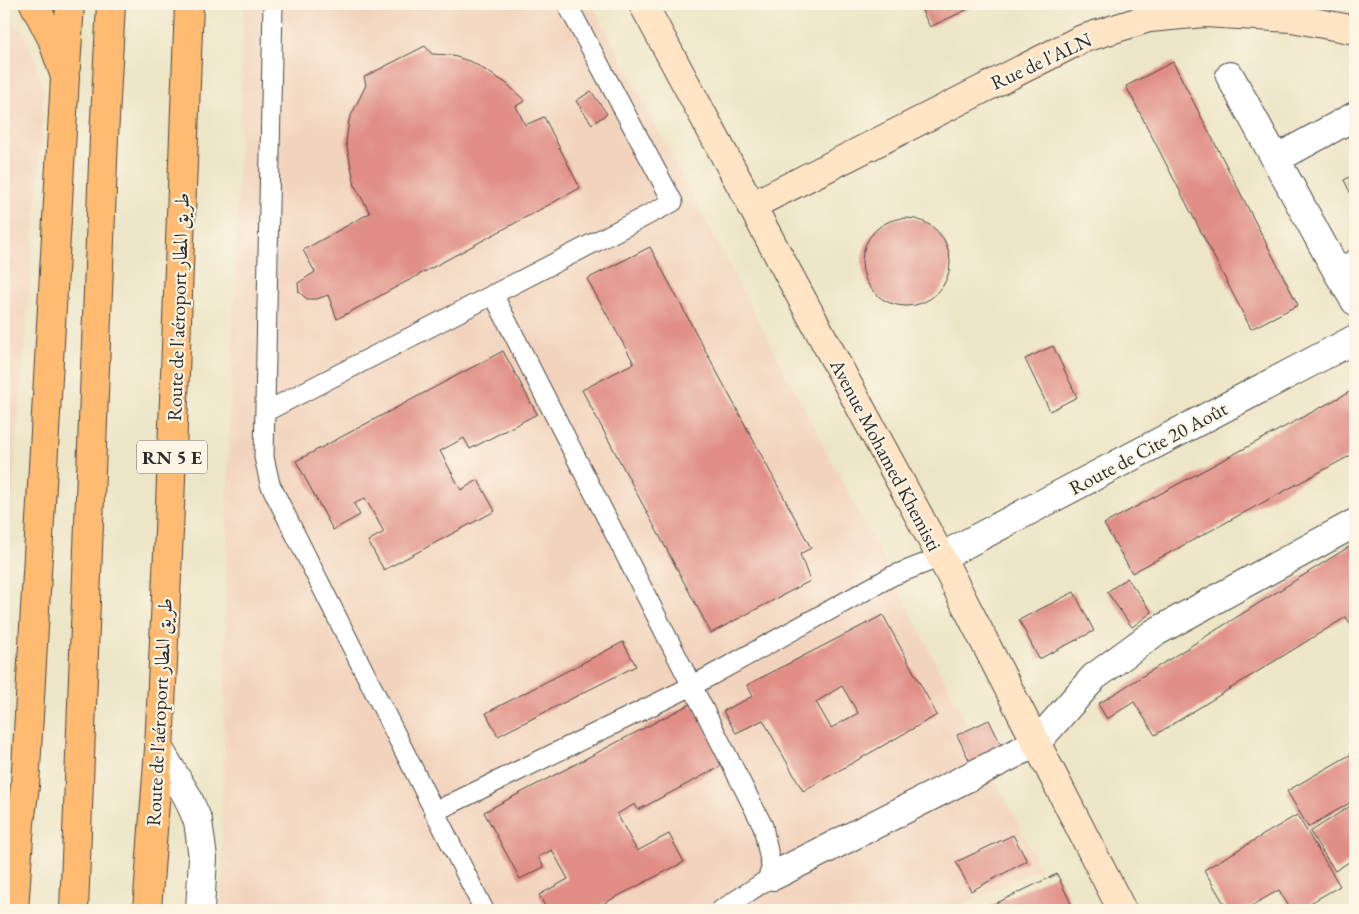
<svg xmlns="http://www.w3.org/2000/svg" width="1359" height="914" viewBox="0 0 1359 914" font-family="'EB Garamond',Amiri,serif">
	<style>
		.built { fill: #f2d4be }
		.building { fill: #e08e86; fill-rule: evenodd }
		.lines { fill: none; stroke-linecap: round; stroke-linejoin: round }
		.lane-casing { stroke: #484742; stroke-width: 21 }
		.street-casing { stroke: #484742; stroke-width: 30 }
		.secondary-casing { stroke: #484742; stroke-width: 30 }
		.highway-casing { stroke: #484742; stroke-width: 30 }
		.lane { stroke: #fff; stroke-width: 19 }
		.street { stroke: #fff; stroke-width: 28 }
		.secondary { stroke: #ffe4c6; stroke-width: 28 }
		.highway { stroke: #febb71; stroke-width: 28 }
		.labels { text-anchor: middle; dominant-baseline: central; stroke-width: 4.5; stroke-linejoin: round; paint-order: stroke }
		.shield { fill: #fcf5e5; stroke: #6a6863; stroke-width: 1 }
		.shield-label { font-size: 19px; font-weight: bold; fill: #2b2b2b }
		.street-label { font-size: 20px; fill: #2b2b2b; stroke: #fcf5e5 }
	</style>
	<rect width="100%" height="100%" fill="#fcf5e5"/>
	<filter id="ink" filterUnits="userSpaceOnUse"><feTurbulence type="fractalNoise" baseFrequency=".02" numOctaves="2"/><feDisplacementMap in="SourceGraphic" scale="10" xChannelSelector="R" yChannelSelector="G"/><feConvolveMatrix kernelMatrix="1 2 1 2 8 2 1 2 1" color-interpolation-filters="sRGB"/></filter>
	<filter id="wash" filterUnits="userSpaceOnUse"><feTurbulence type="fractalNoise" baseFrequency=".0096" numOctaves="4" result="noise"/><feDisplacementMap in="SourceGraphic" scale="20" xChannelSelector="R" yChannelSelector="G"/><feGaussianBlur stdDeviation="1.12" result="paint"/><feColorMatrix in="noise" values="0 0 0 0 0 0 0 0 0 0 0 0 0 0 0 0 0 1.4 0 .05"/><feComposite in="paint" operator="in"/></filter>
	<g filter="url(#wash)">
		<rect width="100%" height="100%" fill="#ece5c6"/>
		<path class="built" d="M 244,4 L 592,4 L 892,576 L 1040,868 L 951,910 L 221,910 L 228,476 Z
			M 4,9 L 24,34 L 34,57 L 43,89 L 43,116 L 4,599 Z"/>
		<g id="blocks">
			<path class="building" d="M 932,4 L 979,4 L 930,27 L 921,9 Z
				M 425,46 L 432,54 L 450,55 L 472,62 L 506,83 L 525,101 L 516,106 L 525,125 L 544,117 L 580,188 L 337,319 L 328,295 L 317,299 L 307,299 L 299,292 L 298,283 L 315,272 L 303,250 L 370,213 L 355,186 L 346,142 L 349,120 L 366,85 L 364,77 Z
				M 1173,62 L 1298,305 L 1251,329 L 1126,86 Z
				M 591,91 L 607,114 L 592,124 L 576,101 Z
				M 1355,174 L 1355,202 L 1344,180 Z
				M862 262a44 44 0 1 1 88 0a44 44 0 1 1-88 0Z
				M 650,247 L 811,548 L 800,554 L 810,581 L 711,633 L 582,390 L 634,363 L 587,279 Z
				M 1053,346 L 1077,397 L 1050,411 L 1025,359 Z
				M 503,351 L 537,414 L 470,449 L 464,438 L 440,451 L 461,490 L 478,480 L 495,511 L 384,570 L 368,541 L 384,532 L 365,498 L 354,504 L 360,515 L 333,530 L 296,461 Z
				M 1355,389 L 1355,453 L 1132,573 L 1104,524 Z
				M 1355,543 L 1355,632 L 1346,617 L 1155,735 L 1134,702 L 1107,719 L 1098,704 Z
				M 1127,578 L 1152,612 L 1132,627 L 1107,592 Z
				M 1074,592 L 1094,631 L 1039,659 L 1019,620 Z
				M 883,615 L 937,715 L 803,791 L 763,720 L 736,733 L 723,711 L 753,696 L 747,685 ZM 842,686 L 858,713 L 831,728 L 816,702 Z
				M 623,642 L 636,666 L 498,736 L 486,713 Z
				M 692,703 L 725,764 L 638,810 L 635,804 L 617,814 L 637,851 L 669,834 L 684,862 L 591,910 L 547,910 L 539,895 L 568,879 L 552,850 L 538,857 L 544,867 L 520,879 L 484,812 Z
				M 989,720 L 1005,753 L 973,768 L 957,735 Z
				M 1355,752 L 1355,800 L 1308,827 L 1287,791 Z
				M 1355,803 L 1355,858 L 1335,871 L 1310,832 Z
				M 1297,815 L 1340,886 L 1298,910 L 1291,910 L 1279,890 L 1244,910 L 1228,910 L 1204,870 Z
				M 1013,835 L 1027,861 L 971,891 L 956,862 Z
				M 1057,874 L 1074,910 L 982,910 Z"/>
		</g>
	</g>
	<g filter="url(#ink)">
		<use href="#blocks" fill-opacity="0" stroke="#484742" stroke-width="1"/>
		<g class="lines">
			<g class="lane-casing">
				<path id="lane" d="M 273,4 L 264,457 L 270,484 L 484,910
					M 493,294 L 763,826 L 773,876 L 721,910
					M 265,412 L 673,202 L 567,4
					M 434,812 L 692,686 L 892,576 L 941,557"/>
			</g>
			<g class="street-casing">
				<path id="street" d="M 1230,76 L 1338,273 L 1355,264
					M 1276,159 L 1355,116
					M 1338,273 L 1355,301
					M 941,557 L 1355,339
					M 159,749 L 187,796 L 198,821 L 203,858 L 200,910
					M 773,876 L 1036,743 L 1094,677 L 1154,633 L 1355,523"/>
			</g>
			<g class="secondary-casing">
				<path id="secondary" d="M 643,4 L 941,557 L 1122,910
					M 751,206 L 1082,39 L 1149,18 L 1204,13 L 1292,18 L 1355,30"/>
			</g>
			<g class="highway-casing">
				<path id="highway" d="M 66,67 L 70,4
					M 14,910 L 20,823 L 25,786 L 65,77 L 52,39 L 34,4
					M 74,910 L 104,137 L 111,4
					M 147,910 L 159,749 L 169,531 L 189,4"/>
			</g>
			<use href="#lane" class="lane"/>
			<use href="#street" class="street"/>
			<use href="#secondary" class="secondary"/>
			<use href="#highway" class="highway"/>
		</g>
	</g>
	<g class="labels">
		<rect class="shield" x="137" y="440.5" width="70" height="33" rx="4"/>
		<g class="shield-label">
			<text x="172" y="457">RN 5 E</text>
		</g>
		<g class="street-label">
			<text transform="translate(1041 61) rotate(-25)">Rue de l'ALN</text>
			<text transform="translate(178 307) rotate(-88)">Route de l'aéroport طريق المطار</text>
			<text transform="translate(1148 448) rotate(-28)">Route de Cite 20 Août</text>
			<text transform="translate(886 455) rotate(62)">Avenue Mohamed Khemisti</text>
			<text transform="translate(159 712) rotate(-87)">Route de l'aéroport طريق المطار</text>
		</g>
	</g>
	<rect width="1359" height="914" fill="none" stroke="#fcf5e5" stroke-width="20"/>
</svg>
